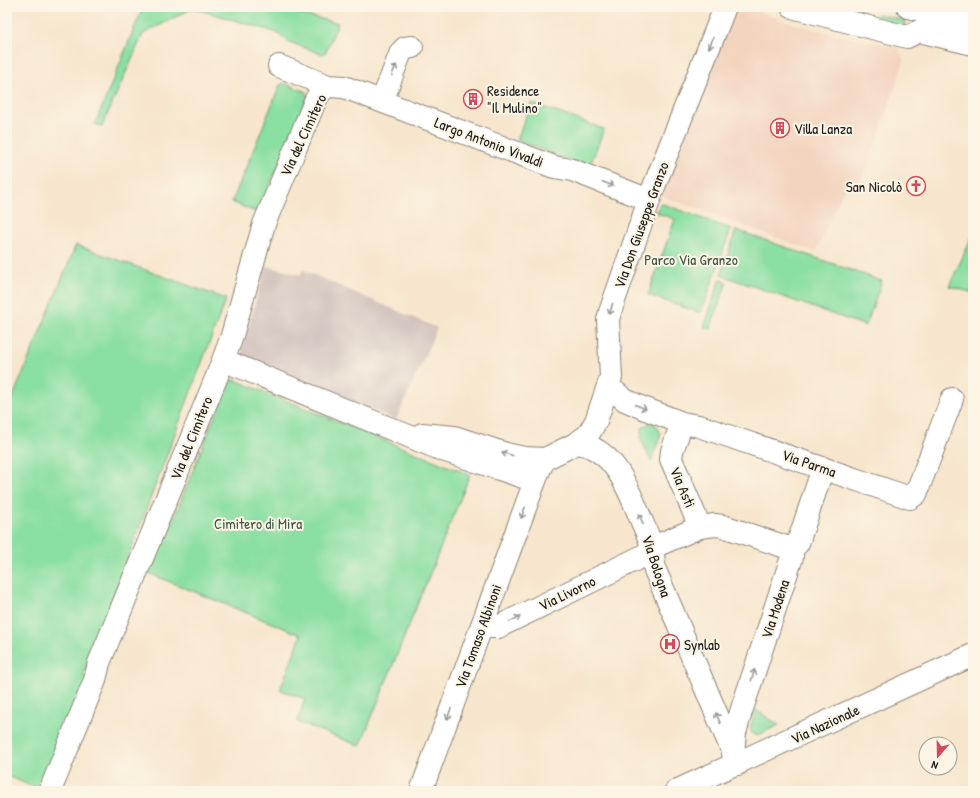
<svg xmlns="http://www.w3.org/2000/svg" width="980" height="798" viewBox="0 0 980 798" font-family="'Patrick Hand',sans-serif">
	<style>
		.built { fill: #f3d4bf }
		.industrial { fill: #cfc0bb }
		.green { fill: #8adfa2; stroke: #537e5f }
		.lines { fill: none; stroke-linecap: round; stroke-linejoin: round }
		.minor-casing { stroke: #8a8174; stroke-width: 24 }
		.major-casing { stroke: #8a8174; stroke-width: 24 }
		.minor { stroke: #fff; stroke-width: 22 }
		.major { stroke: #fff; stroke-width: 22 }
		.oneway { stroke: #999 }
		.labels { text-anchor: middle; dominant-baseline: central; stroke-width: 4; stroke-linejoin: round; paint-order: stroke }
		.poi-label { font-size: 15px; fill: #1c1c1c; stroke: #fcf5e5; text-anchor: start }
		.street-label { font-size: 15px; fill: #1c1c1c; stroke: #fcf5e5 }
		.park-label { font-size: 15px; fill: #3d5644; stroke: #fcf5e5 }
	</style>
	<rect width="100%" height="100%" fill="#fcf5e5"/>
	<filter id="ink" filterUnits="userSpaceOnUse"><feTurbulence type="fractalNoise" baseFrequency=".025" numOctaves="2"/><feDisplacementMap in="SourceGraphic" scale="8" xChannelSelector="R" yChannelSelector="G"/><feConvolveMatrix kernelMatrix="1 2 1 2 8 2 1 2 1" color-interpolation-filters="sRGB"/></filter>
	<filter id="wash" filterUnits="userSpaceOnUse"><feTurbulence type="fractalNoise" baseFrequency=".012" numOctaves="4" result="noise"/><feDisplacementMap in="SourceGraphic" scale="16" xChannelSelector="R" yChannelSelector="G"/><feGaussianBlur stdDeviation="0.9" result="paint"/><feColorMatrix in="noise" values="0 0 0 0 0 0 0 0 0 0 0 0 0 0 0 0 0 1.4 0 .05"/><feComposite in="paint" operator="in"/></filter>
	<g filter="url(#wash)">
		<rect width="100%" height="100%" fill="#f7e6cd"/>
		<path class="built" d="M 731,7 L 747,7 L 784,21 L 827,33 L 898,48 L 904,61 L 874,149 L 857,189 L 846,184 L 816,252 L 662,196 Z"/>
		<path class="industrial" d="M 266,266 L 300,275 L 303,270 L 437,328 L 396,420 L 245,357 L 242,350 Z"/>
		<path class="green" d="M 143,7 L 271,7 L 338,23 L 326,52 L 322,54 L 289,42 L 275,32 L 193,8 L 143,34 L 102,126 L 95,124 Z
			M 836,7 L 850,7 L 865,11 L 863,19 L 834,12 Z
			M 878,14 L 906,21 L 904,29 L 875,22 Z
			M 283,83 L 307,92 L 308,95 L 258,213 L 232,202 L 280,85 Z
			M 531,103 L 604,129 L 589,168 L 517,140 Z
			M 660,203 L 731,229 L 701,313 L 648,295 L 675,219 L 657,213 Z
			M 736,230 L 882,281 L 866,326 L 721,275 Z
			M 973,235 L 973,293 L 949,286 Z
			M 76,245 L 226,299 L 83,676 L 89,679 L 43,791 L 7,776 L 7,411 Z
			M 720,279 L 727,282 L 710,329 L 704,327 Z
			M 230,378 L 470,475 L 360,746 L 297,722 L 305,699 L 280,690 L 301,635 L 148,573 L 178,508 Z
			M 649,423 L 656,425 L 661,434 L 651,461 L 641,439 L 642,428 Z
			M 756,710 L 779,725 L 758,735 L 752,734 L 750,728 Z"/>
	</g>
	<g filter="url(#ink)">
		<g class="lines">
			<g class="minor-casing">
				<path id="minor" d="M 792,7 L 907,37 L 919,31 L 973,44
					M 908,7 L 973,22
					M 279,66 L 328,86 L 344,87 L 554,167 L 572,170 L 649,200
					M 382,101 L 401,52 L 405,48 L 412,47
					M 223,360 L 440,449 L 535,481
					M 609,387 L 625,400 L 643,408 L 682,423 L 699,426 L 910,498 L 916,494 L 952,399
					M 682,423 L 672,451 L 671,459 L 700,527
					M 422,434 L 454,437 L 506,454 L 525,458 L 545,459
					M 577,443 C 614,449 627,486 640,517 C 644,527 650,538 652,548 C 653,555 654,562 655,570 L 738,764
					M 792,549 L 798,543 L 823,468
					M 485,617 L 489,627 L 498,627 L 645,555 L 651,548 L 700,527 L 715,525 L 723,526 L 792,549
					M 733,754 L 735,733 L 741,712 L 792,557 L 792,549
					M 50,791 L 95,680 L 99,663 L 217,376 L 231,339 L 264,224 L 316,99 L 321,91 L 328,86
					M 421,791 L 539,470 L 545,459 L 577,443 L 588,435 L 596,421 L 611,377 L 608,320 L 610,312 L 653,189 L 725,7"/>
			</g>
			<g class="major-casing">
				<path id="major" d="M 676,791 L 973,655"/>
			</g>
			<use href="#minor" class="minor"/>
			<use href="#major" class="major"/>
		</g>
		<defs><path id="oneway-shaft" d="M-6 0H5M1.5-3L5.5 0L1.5 3" fill="none" stroke-width="1.6" stroke-linecap="round" stroke-linejoin="round"/></defs>
		<g class="oneway">
			<use href="#oneway-shaft" transform="translate(711 43) rotate(112)"/>
			<use href="#oneway-shaft" transform="translate(394 70) rotate(-69)"/>
			<use href="#oneway-shaft" transform="translate(608 184) rotate(21)"/>
			<use href="#oneway-shaft" transform="translate(611 309) rotate(106)"/>
			<use href="#oneway-shaft" transform="translate(641 407) rotate(23)"/>
			<use href="#oneway-shaft" transform="translate(507 454) rotate(-165)"/>
			<use href="#oneway-shaft" transform="translate(523 513) rotate(110)"/>
			<use href="#oneway-shaft" transform="translate(641 519) rotate(-113)"/>
			<use href="#oneway-shaft" transform="translate(515 619) rotate(-26)"/>
			<use href="#oneway-shaft" transform="translate(753 675) rotate(-73)"/>
			<use href="#oneway-shaft" transform="translate(449 714) rotate(110)"/>
			<use href="#oneway-shaft" transform="translate(718 718) rotate(-113)"/>
		</g>
	</g>
	<defs>
		<g id="building-ring" transform="scale(1)"><circle r="9.5" fill="#fcf5e5" stroke="#d1495b" stroke-width="1.5"/><path d="M-4-6H4V6H1V3H-1V6H-4ZM-2.5-4.3h1.7v1.8h-1.7ZM.8-4.3h1.7v1.8H.8ZM-2.5-1h1.7V.8h-1.7ZM.8-1h1.7V.8H.8Z" fill="#d1495b"/></g>
		<g id="church-ring" transform="scale(1)"><circle r="9.5" fill="#fcf5e5" stroke="#d1495b" stroke-width="1.5"/><path d="M-1.2-6h2.4v3.5h3.3v2.4h-3.3V6h-2.4V-.1h-3.3v-2.4h3.3Z" fill="#d1495b"/></g>
		<g id="hospital-ring" transform="scale(1)"><circle r="9.5" fill="#fcf5e5" stroke="#d1495b" stroke-width="1.5"/><path d="M-5-5h3v3.5h4V-5h3V5h-3V1.5h-4V5h-3Z" fill="#d1495b"/></g>
	</defs>
	<g fill-rule="evenodd">
		<use href="#building-ring" x="473" y="99"/>
		<use href="#building-ring" x="780" y="128"/>
		<use href="#church-ring" x="916" y="186"/>
		<use href="#hospital-ring" x="670" y="644"/>
	</g>
	<g class="labels">
		<g class="poi-label">
			<text x="487" y="90">Residence<tspan x="487" dy="17">"Il Mulino"</tspan></text>
			<text x="794" y="128">Villa Lanza</text>
			<text x="902" y="186" text-anchor="end">San Nicolò</text>
			<text x="684" y="644">Synlab</text>
		</g>
		<g class="street-label">
			<text transform="translate(303 135) rotate(-65)">Via del Cimitero</text>
			<text transform="translate(489 142) rotate(21)">Largo Antonio Vivaldi</text>
			<text transform="translate(641 225) rotate(-70)">Via Don Giuseppe Granzo</text>
			<text transform="translate(191 438) rotate(-68)">Via del Cimitero</text>
			<text transform="translate(809 463) rotate(19)">Via Parma</text>
			<text transform="translate(683 487) rotate(67)">Via Asti</text>
			<text transform="translate(657 566) rotate(72)">Via Bologna</text>
			<text transform="translate(567 593) rotate(-26)">Via Livorno</text>
			<text transform="translate(775 609) rotate(-72)">Via Modena</text>
			<text transform="translate(478 636) rotate(-70)">Via Tomaso Albinoni</text>
			<text transform="translate(825 724) rotate(-25)">Via Nazionale</text>
		</g>
		<g class="park-label">
			<text x="691" y="259">Parco Via Granzo</text>
			<text x="258" y="523">Cimitero di Mira</text>
		</g>
	</g>
	<rect width="980" height="798" fill="none" stroke="#fcf5e5" stroke-width="24"/>
	<g transform="translate(938 756) rotate(200)"><circle r="19" fill="#fcf5e5" stroke="#a29e95"/>
	<path d="M0-3L7 15L0 10L-7 15Z" fill="#d1495b"/>
	<text y="-6" font-size="11" font-weight="bold" text-anchor="middle" fill="#1c1c1c">N</text>
	</g>
</svg>
